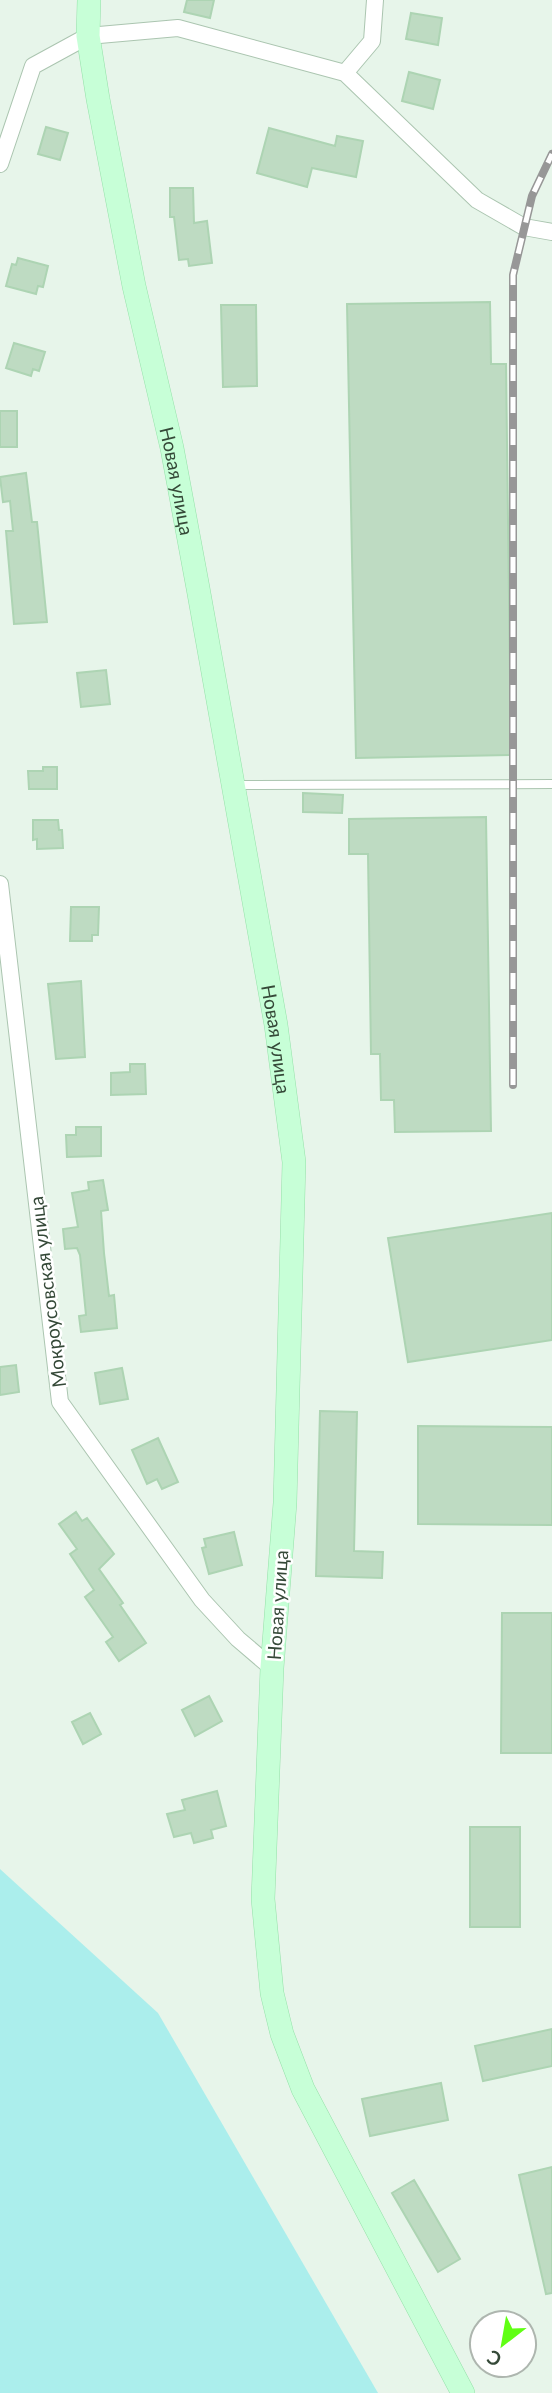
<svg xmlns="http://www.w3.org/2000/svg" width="552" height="2393" viewBox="0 0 552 2393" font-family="Lato,sans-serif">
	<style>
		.green { fill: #abeeec }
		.building { fill: #bedbc2; stroke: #add4b3; stroke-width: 2 }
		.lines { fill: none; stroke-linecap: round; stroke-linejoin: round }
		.service-casing { stroke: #abc5b0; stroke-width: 10 }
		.minor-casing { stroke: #abc5b0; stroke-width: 18 }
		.secondary-casing { stroke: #95e1a9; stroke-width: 24 }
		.service { stroke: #fff; stroke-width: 8 }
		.minor { stroke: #fff; stroke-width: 16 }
		.secondary { stroke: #c7ffd7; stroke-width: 23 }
		.rail-casing { stroke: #979797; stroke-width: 8 }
		.rail { stroke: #fff; stroke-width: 5; stroke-dasharray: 16; stroke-linecap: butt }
		.labels { text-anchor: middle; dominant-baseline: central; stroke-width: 5; stroke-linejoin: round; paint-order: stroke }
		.street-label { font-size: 19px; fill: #354938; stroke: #fff }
	</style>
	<rect width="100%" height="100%" fill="#e7f5ea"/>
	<path class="green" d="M 0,1869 L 158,2013 L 378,2393 L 0,2393 Z"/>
	<path class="building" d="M 187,0 L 214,0 L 210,18 L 184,12 Z
		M 411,13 L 442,18 L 438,45 L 406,39 Z
		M 409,72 L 440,80 L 433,109 L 402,101 Z
		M 46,127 L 68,133 L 60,160 L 38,154 Z
		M 269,128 L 335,146 L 337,136 L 363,141 L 356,177 L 312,168 L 307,187 L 257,173 Z
		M 170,188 L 193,188 L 194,223 L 207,221 L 212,263 L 189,266 L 188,259 L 179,260 L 174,217 L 170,217 Z
		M 18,258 L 48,266 L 43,287 L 38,286 L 36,294 L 6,286 L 12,264 L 16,265 Z
		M 490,302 L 491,364 L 506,364 L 511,755 L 356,758 L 347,304 Z
		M 221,305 L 256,305 L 257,386 L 223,387 Z
		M 14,343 L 45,352 L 39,371 L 33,369 L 31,376 L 6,368 Z
		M 0,411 L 17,411 L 17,447 L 0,447 Z
		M 26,473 L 32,522 L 37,522 L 47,622 L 14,624 L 6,531 L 13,531 L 10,501 L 3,502 L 0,477 Z
		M 106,670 L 110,704 L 81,707 L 77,673 Z
		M 43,767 L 57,767 L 57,789 L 29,789 L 28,771 L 43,771 Z
		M 303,793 L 343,795 L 342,813 L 303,812 Z
		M 486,817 L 491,1131 L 395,1132 L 394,1100 L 381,1100 L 380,1054 L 371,1054 L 368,854 L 349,854 L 349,819 Z
		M 33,820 L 58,820 L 59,830 L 62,830 L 63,848 L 37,849 L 37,839 L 33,840 Z
		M 71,907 L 99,907 L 98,935 L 92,935 L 92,941 L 70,941 Z
		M 81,981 L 85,1057 L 56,1059 L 48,984 Z
		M 130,1064 L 145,1064 L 146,1094 L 111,1095 L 111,1073 L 130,1072 Z
		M 76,1127 L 101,1127 L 101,1156 L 67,1157 L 66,1135 L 76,1135 Z
		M 103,1180 L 108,1210 L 101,1211 L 104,1253 L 109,1296 L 114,1295 L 117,1328 L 81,1332 L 79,1316 L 86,1315 L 80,1255 L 77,1248 L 65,1249 L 63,1229 L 78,1227 L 72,1193 L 89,1190 L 88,1182 Z
		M 552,1213 L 552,1340 L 408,1362 L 388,1238 Z
		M 16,1365 L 19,1392 L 0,1395 L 0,1367 Z
		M 122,1368 L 128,1399 L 100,1404 L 95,1373 Z
		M 320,1411 L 357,1412 L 354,1551 L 383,1552 L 382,1578 L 316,1576 Z
		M 418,1426 L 552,1427 L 552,1525 L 418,1524 Z
		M 158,1438 L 178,1482 L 162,1489 L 157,1479 L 147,1484 L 132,1450 Z
		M 76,1512 L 82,1521 L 87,1518 L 114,1554 L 99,1569 L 123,1603 L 120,1605 L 146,1643 L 119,1661 L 106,1642 L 113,1637 L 85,1597 L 94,1590 L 70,1554 L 77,1549 L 59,1524 Z
		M 234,1532 L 242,1565 L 209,1574 L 202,1548 L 206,1547 L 204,1539 Z
		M 502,1613 L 552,1613 L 552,1753 L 501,1753 Z
		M 209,1696 L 222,1721 L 195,1736 L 182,1710 Z
		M 90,1713 L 101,1734 L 83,1744 L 72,1722 Z
		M 217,1791 L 226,1826 L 211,1830 L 213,1838 L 194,1843 L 191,1833 L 174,1837 L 167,1814 L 185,1810 L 182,1800 Z
		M 470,1827 L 520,1827 L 520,1927 L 470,1927 Z
		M 552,2029 L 552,2066 L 483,2081 L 475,2046 Z
		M 441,2083 L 448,2120 L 370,2136 L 362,2099 Z
		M 552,2167 L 552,2293 L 546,2294 L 519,2175 Z
		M 414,2180 L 460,2259 L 438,2272 L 392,2193 Z"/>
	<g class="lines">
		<g class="service-casing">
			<path id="service" d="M 236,785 L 552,784"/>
		</g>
		<g class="minor-casing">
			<path id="minor" d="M 345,73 L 372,41 L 375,0
				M 0,164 L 33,66 L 88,36 L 178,28 L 345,73 L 477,200 L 524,227 L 552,232
				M 0,884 L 60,1402 L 202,1600 L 238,1639 L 272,1668"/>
		</g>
		<g class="secondary-casing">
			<g id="secondary">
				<path id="s1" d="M 89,0 L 88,36 L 98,99 L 134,286 L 172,448 L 198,588 L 276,1025 L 294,1162 L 285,1503 L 272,1668 L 263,1899 L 272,1993 L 282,2034 L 303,2089 L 463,2393"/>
			</g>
		</g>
		<use href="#service" class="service"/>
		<use href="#minor" class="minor"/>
		<use href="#secondary" class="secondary"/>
		<g class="rail-casing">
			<path id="rail" d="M 513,1085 L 513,275 L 532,196 L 552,154"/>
		</g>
		<use href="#rail" class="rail"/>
	</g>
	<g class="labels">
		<g class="street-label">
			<text stroke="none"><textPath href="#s1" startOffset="490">Новая улица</textPath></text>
			<text stroke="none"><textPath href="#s1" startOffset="1057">Новая улица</textPath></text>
			<text transform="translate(47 1292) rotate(-97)">Мокроусовская улица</text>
			<text transform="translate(277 1605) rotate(-86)">Новая улица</text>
		</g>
	</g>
	<g transform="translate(503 2344) rotate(211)"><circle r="33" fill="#ffffff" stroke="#aeb6af" stroke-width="2"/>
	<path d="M0-5L12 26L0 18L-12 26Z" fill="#60ff14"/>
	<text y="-10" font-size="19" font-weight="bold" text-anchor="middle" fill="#354938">С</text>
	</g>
</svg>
